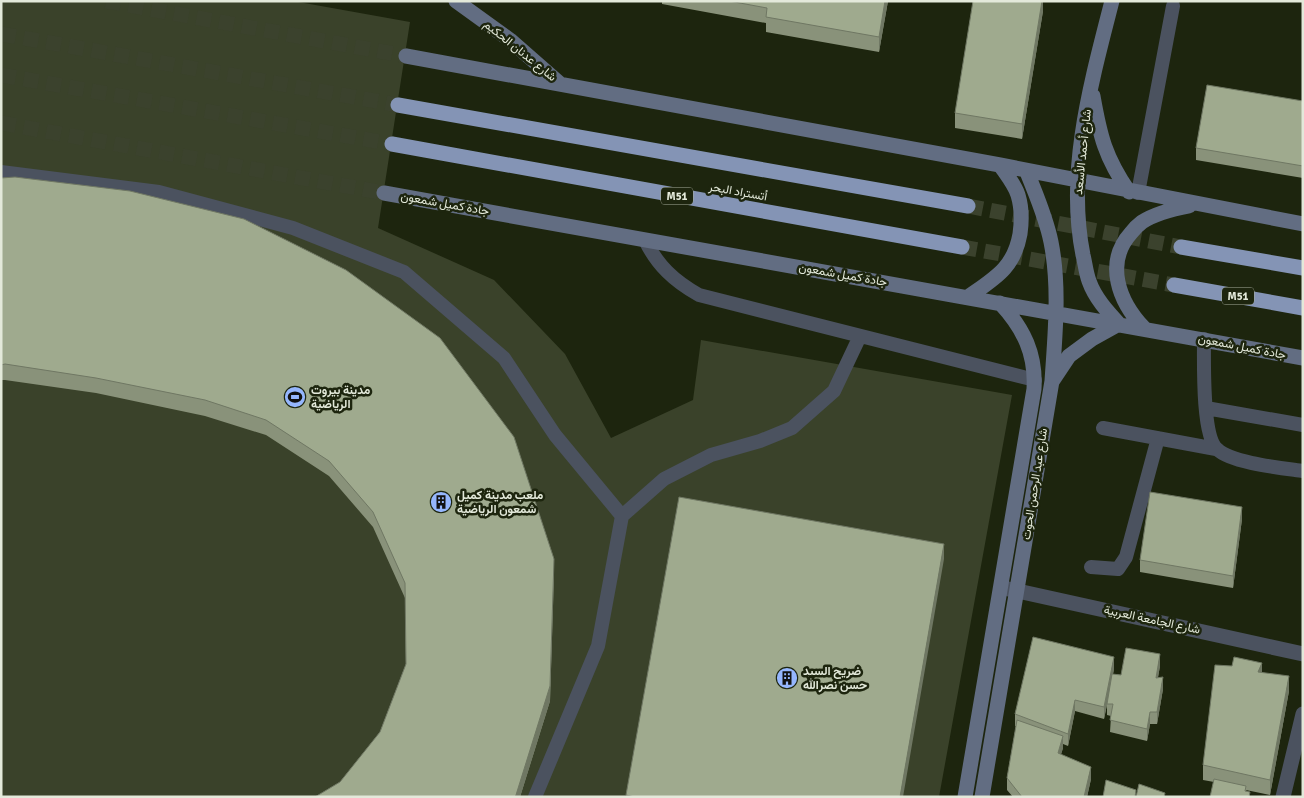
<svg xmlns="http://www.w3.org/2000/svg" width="1304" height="798" viewBox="0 0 1304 798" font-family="Signika,Vazirmatn,sans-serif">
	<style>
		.pitch { fill: #3a422a }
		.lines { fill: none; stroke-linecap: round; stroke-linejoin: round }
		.secondary-tunnel { stroke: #3b422d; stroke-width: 15; stroke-dasharray: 15 8; stroke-linecap: butt }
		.highway-tunnel { stroke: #3b422d; stroke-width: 15; stroke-dasharray: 15 8; stroke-linecap: butt }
		.lane { stroke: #4b525f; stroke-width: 14 }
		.street { stroke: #4b525f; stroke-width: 15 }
		.secondary { stroke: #626d82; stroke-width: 15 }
		.highway { stroke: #8494b5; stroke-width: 15 }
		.wall { fill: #89927a }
		.shaded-wall { fill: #6f7763 }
		.building { fill: #9faa8e; stroke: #6f7763 }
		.labels { text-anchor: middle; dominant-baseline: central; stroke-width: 5; stroke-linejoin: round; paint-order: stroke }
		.shield { fill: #1d250e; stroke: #a8ae9d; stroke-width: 1 }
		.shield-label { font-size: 11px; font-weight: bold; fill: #e3e9da }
		.street-label { font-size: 12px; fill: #e3e9da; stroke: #1d250e }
		.poi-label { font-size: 12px; font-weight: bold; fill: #e3e9da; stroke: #1d250e; text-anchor: start }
	</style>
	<rect width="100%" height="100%" fill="#1d250e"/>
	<path class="pitch" d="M 1,1 L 293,1 L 410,22 L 378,228 L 494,280 L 565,354 L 611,438 L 693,400 L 701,340 L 1012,395 L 939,797 L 1,797 Z"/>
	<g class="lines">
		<path class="secondary-tunnel" d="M 106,1 L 406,56
			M 1,123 L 384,193"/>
		<path class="highway-tunnel" d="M 1,34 L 398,105
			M 1,75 L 392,144
			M 968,206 L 1181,247
			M 962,247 L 1174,285"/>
		<path class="lane" d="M 1,172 L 159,192 L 293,228 L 404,272 L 504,358 L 555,435 L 622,516 L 664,479 L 711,455 L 760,441 L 792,428 L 834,391 L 860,336
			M 1138,193 L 1173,6
			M 645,240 C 657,265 674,281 699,295 L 1035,380
			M 1204,339 C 1204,362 1202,436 1217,449 C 1231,463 1282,468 1303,471
			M 1206,408 L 1303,425
			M 1103,428 L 1216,449
			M 1091,567 L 1118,569 L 1126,557 L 1158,438
			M 535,797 L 598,646 L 622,516"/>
		<path class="street" d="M 1004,588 L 1303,654
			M 1283,797 L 1303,714"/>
		<path class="secondary" d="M 456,1 L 510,40 L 559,83
			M 406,56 L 1000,165 L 1303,224
			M 1093,96 C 1100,136 1105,157 1129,192
			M 384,193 L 1303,358
			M 968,297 C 995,278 1014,268 1020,234 C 1022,220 1022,208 1018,195 C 1015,185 1006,174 1000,165
			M 1144,328 C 1119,302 1104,263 1131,233 C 1134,229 1138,225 1142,222 C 1156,213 1173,209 1189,206
			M 1053,380 L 1069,356 L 1092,339 L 1119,324 C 1107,311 1095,298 1089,281 C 1086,273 1085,263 1083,255 C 1066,171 1091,83 1112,1
			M 965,797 L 1034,389 C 1036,354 1024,329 1000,303
			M 982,797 L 1052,381 C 1055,335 1060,287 1051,242 C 1046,217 1036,195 1027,172"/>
		<path class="highway" d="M 398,105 L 968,206
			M 392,144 L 962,247
			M 1181,247 L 1303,268
			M 1174,285 L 1303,308"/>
	</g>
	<path class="wall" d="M 662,1 L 888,1 L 879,52 L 766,32 L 766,23 L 662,4 Z
		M 1043,1 L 1043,11 L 1022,139 L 955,128 L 955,113 Z
		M 1303,101 L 1303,178 L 1196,160 L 1196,148 Z
		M 1,178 L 554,574 L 550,701 L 520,797 L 315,797 L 340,782 L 380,732 L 406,664 L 405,598 L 373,527 L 329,476 L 266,435 L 205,416 L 96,393 L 5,380 L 1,380 Z
		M 1242,519 L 1233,588 L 1140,572 L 1140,560 Z
		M 1160,666 L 1158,677 L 1163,689 L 1157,724 L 1150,724 L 1147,741 L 1110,732 L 1111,716 L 1107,715 L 1107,705 L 1104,719 L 1075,711 L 1068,746 L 1063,744 L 1063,748 L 1061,754 L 1091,779 L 1087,797 L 1013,797 L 1007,790 L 1007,778 L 1016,726 L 1015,726 L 1015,714 L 1114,669 L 1113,674 L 1121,675 Z
		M 1262,673 L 1289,691 L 1270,795 L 1246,790 L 1250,797 L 1214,782 L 1203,780 L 1203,765 Z"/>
	<path class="shaded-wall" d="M 885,1 L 888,1 L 879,52 L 879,37 Z
		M 1042,1 L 1043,1 L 1043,11 L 1022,139 L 1022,124 Z
		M 1242,507 L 1242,519 L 1233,588 L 1233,576 Z
		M 944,544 L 944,559 L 903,797 L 900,797 Z
		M 554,559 L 550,701 L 520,797 L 515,797 Z
		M 1160,654 L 1160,666 L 1156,689 L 1156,678 Z
		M 1114,657 L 1114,669 L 1104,719 L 1104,707 Z
		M 1262,663 L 1262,678 L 1258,672 Z
		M 1289,676 L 1289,691 L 1270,795 L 1270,780 Z
		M 1163,677 L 1163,689 L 1157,724 L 1157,712 Z
		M 1075,700 L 1075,711 L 1068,746 L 1068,734 Z
		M 1150,712 L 1150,724 L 1147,741 L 1147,729 Z
		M 1063,736 L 1063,748 L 1058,765 L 1058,753 Z
		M 1091,767 L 1091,779 L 1087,797 L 1084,797 Z"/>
	<path class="building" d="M 729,1 L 885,1 L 879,37 L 766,17 L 767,8 Z
		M 973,1 L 1042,1 L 1022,124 L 955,113 Z
		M 1207,85 L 1303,101 L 1303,166 L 1196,148 Z
		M 15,177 L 130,191 L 244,219 L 346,270 L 440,338 L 514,437 L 554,559 L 550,686 L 516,795 L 515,797 L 315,797 L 340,782 L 380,732 L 406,664 L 405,583 L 373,512 L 329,461 L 266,420 L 205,400 L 96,378 L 5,364 L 1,365 L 1,178 Z
		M 1150,492 L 1242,507 L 1233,576 L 1140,560 Z
		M 679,497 L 944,544 L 900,797 L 635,797 L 626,795 Z
		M 1033,637 L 1114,657 L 1104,707 L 1075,700 L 1068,734 L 1015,714 Z
		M 1126,648 L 1160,654 L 1156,678 L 1163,677 L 1157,712 L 1150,712 L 1147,729 L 1110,720 L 1113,704 L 1107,704 L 1112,674 L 1121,675 Z
		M 1234,657 L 1262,663 L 1258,672 L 1289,676 L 1270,780 L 1203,765 L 1215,665 L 1232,666 Z
		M 1017,720 L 1063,736 L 1058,753 L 1091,767 L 1084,797 L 1022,797 L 1007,778 Z
		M 1214,779 L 1246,786 L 1245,791 L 1250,792 L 1249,797 L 1210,797 Z
		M 1106,780 L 1136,790 L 1135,797 L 1103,797 Z
		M 1139,784 L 1165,793 L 1164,797 L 1136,797 Z"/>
	<defs>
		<g id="stadium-disc" transform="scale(1.125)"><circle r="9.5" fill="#95b6fd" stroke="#1d250e"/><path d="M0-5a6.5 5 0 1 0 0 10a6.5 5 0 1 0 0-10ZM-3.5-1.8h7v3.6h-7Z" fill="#111"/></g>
		<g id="building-disc" transform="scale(1.125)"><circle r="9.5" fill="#95b6fd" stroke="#1d250e"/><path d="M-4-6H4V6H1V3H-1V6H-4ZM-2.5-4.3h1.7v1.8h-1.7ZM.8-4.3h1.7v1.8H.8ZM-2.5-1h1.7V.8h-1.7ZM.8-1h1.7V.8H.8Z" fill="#111"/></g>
	</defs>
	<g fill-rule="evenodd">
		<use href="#stadium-disc" x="295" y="397"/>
		<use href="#building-disc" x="441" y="502"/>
		<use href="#building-disc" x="787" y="678"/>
	</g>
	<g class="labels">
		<g class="shield">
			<rect x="661" y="187.5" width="32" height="17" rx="4"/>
			<rect x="1222" y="287.5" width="32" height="17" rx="4"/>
		</g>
		<g class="shield-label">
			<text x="677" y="196">M51</text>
			<text x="1238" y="296">M51</text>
		</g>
		<g class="street-label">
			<text transform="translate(520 51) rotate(39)">شارع عدنان الحكيم</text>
			<text transform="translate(1083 152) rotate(-84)">شارع أحمد الأسعد</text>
			<text transform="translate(738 192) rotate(10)">أتستراد البحر</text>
			<text transform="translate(445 204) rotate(10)">جادة كميل شمعون</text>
			<text transform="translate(843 275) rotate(10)">جادة كميل شمعون</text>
			<text transform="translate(1242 347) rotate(11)">جادة كميل شمعون</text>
			<text transform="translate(1035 484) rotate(-81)">شارع عبد الرحمن الحوت</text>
			<text transform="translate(1152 620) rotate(12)">شارع الجامعة العربية</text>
		</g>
		<g class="poi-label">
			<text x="311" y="390">مدينة بيروت<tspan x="311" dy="14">الرياضية</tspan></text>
			<text x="457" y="495">ملعب مدينة كميل<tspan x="457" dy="14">شمعون الرياضية</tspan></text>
			<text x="803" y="671">ضريح السيد<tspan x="803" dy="14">حسن نصرالله</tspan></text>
		</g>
	</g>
	<rect width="1304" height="798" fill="none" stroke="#e3e9da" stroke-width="5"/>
</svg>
